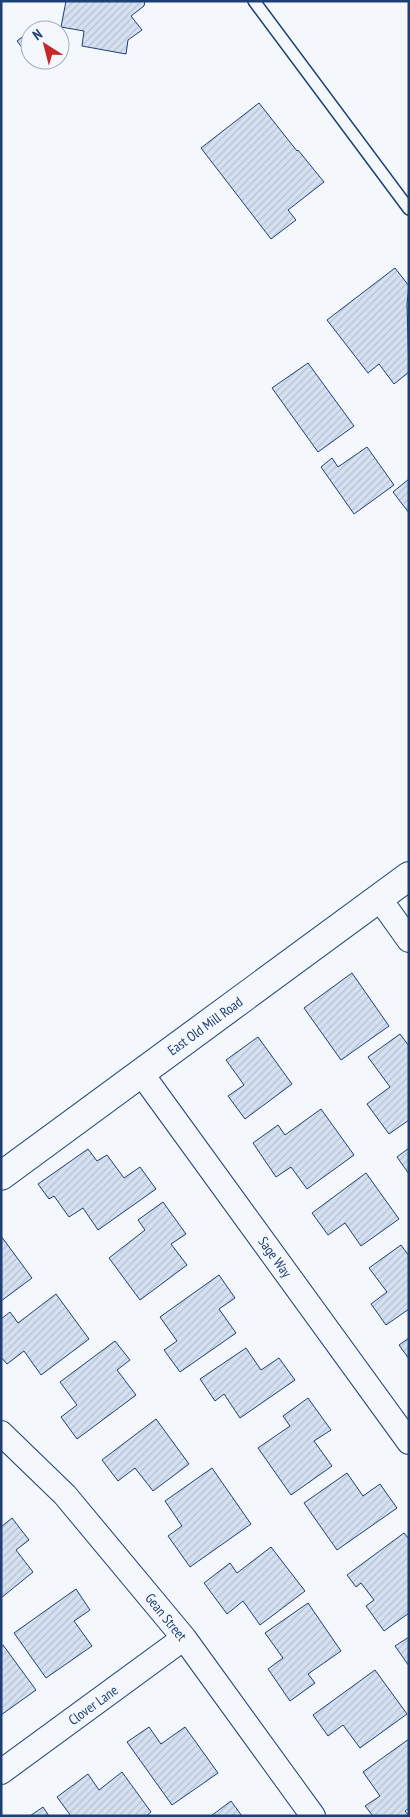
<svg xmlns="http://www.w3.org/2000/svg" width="410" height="1817" viewBox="0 0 410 1817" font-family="'PT Sans Narrow',sans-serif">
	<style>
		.building { fill: url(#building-hatch); stroke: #1d3f73 }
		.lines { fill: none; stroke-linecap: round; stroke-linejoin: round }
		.lane-casing { stroke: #1d3f73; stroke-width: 14 }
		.street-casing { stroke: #1d3f73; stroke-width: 26 }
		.secondary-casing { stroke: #1d3f73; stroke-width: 30 }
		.lane { stroke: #f4f7fb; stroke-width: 11 }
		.street { stroke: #f4f7fb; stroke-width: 24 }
		.secondary { stroke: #f4f7fb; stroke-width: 28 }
		.labels { text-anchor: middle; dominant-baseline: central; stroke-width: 4; stroke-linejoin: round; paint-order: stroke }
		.street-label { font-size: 14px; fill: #1d3f73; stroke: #f4f7fb }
	</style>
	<defs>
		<pattern id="building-hatch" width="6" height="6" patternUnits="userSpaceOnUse" patternTransform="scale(1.25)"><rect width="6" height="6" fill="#d5e0f0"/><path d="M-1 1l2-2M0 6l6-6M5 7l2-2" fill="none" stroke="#b6c1d1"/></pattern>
	</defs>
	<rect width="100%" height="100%" fill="#f4f7fb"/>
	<path class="building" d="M 66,1 L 145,1 L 144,6 L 131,16 L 142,30 L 128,40 L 126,54 L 82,46 L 84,31 L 61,27 Z
		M 41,23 L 47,30 L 32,30 Z
		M 30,31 L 30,51 L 27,54 L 17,41 Z
		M 259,103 L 297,151 L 298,150 L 324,182 L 288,210 L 296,220 L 271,239 L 201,148 Z
		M 395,268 L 409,286 L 407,304 L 409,372 L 394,384 L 379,364 L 368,373 L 327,320 Z
		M 308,363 L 354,426 L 318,452 L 272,388 Z
		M 367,447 L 394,485 L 354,514 L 321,467 L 332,458 L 338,467 Z
		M 409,479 L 409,513 L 393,492 Z
		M 352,973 L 389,1026 L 341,1060 L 304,1008 Z
		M 400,1034 L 409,1046 L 409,1120 L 389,1134 L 367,1104 L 390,1087 L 368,1057 Z
		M 258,1037 L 292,1084 L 245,1119 L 228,1096 L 244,1085 L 226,1060 Z
		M 321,1109 L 354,1155 L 307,1189 L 291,1167 L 276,1177 L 253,1143 L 278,1125 L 285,1135 Z
		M 409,1148 L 409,1174 L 397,1157 Z
		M 88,1149 L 97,1161 L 107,1155 L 124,1178 L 140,1167 L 156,1189 L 98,1230 L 83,1208 L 69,1217 L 54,1196 L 49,1199 L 38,1184 Z
		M 366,1173 L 399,1219 L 361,1246 L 345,1223 L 328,1235 L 312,1213 Z
		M 163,1202 L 186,1234 L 171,1244 L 187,1265 L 140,1300 L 109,1258 L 145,1230 L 138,1220 Z
		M 1,1236 L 32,1278 L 1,1301 Z
		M 401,1245 L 409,1256 L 409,1309 L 386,1325 L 371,1304 L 387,1292 L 369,1268 Z
		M 219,1275 L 235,1298 L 219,1309 L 236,1333 L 180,1372 L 164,1350 L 177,1341 L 160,1317 Z
		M 56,1294 L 89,1339 L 41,1375 L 24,1351 L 7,1364 L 1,1357 L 1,1319 L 10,1312 L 18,1323 Z
		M 409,1338 L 409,1359 L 399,1345 Z
		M 115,1341 L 130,1360 L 117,1370 L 136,1395 L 77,1439 L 61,1417 L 77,1405 L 60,1382 Z
		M 246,1348 L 261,1370 L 279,1358 L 295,1380 L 240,1418 L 224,1394 L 215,1401 L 200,1379 Z
		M 308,1398 L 331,1430 L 314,1441 L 332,1466 L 291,1495 L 258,1448 L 290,1426 L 283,1416 Z
		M 156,1419 L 189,1464 L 153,1491 L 135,1468 L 118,1481 L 102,1460 Z
		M 212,1468 L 251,1524 L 190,1567 L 168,1536 L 182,1526 L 165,1501 Z
		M 347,1473 L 363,1496 L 380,1484 L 397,1508 L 337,1550 L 304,1503 Z
		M 12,1518 L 29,1540 L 16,1550 L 33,1572 L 1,1598 L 1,1527 Z
		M 404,1533 L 409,1539 L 409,1613 L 384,1631 L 366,1606 L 374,1600 L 361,1583 L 356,1587 L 347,1575 Z
		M 271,1547 L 305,1591 L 260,1625 L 243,1601 L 227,1614 L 204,1583 L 230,1563 L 237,1573 Z
		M 76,1589 L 90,1610 L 74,1621 L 92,1646 L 46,1678 L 14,1633 Z
		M 308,1603 L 341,1651 L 308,1674 L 315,1683 L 290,1701 L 268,1669 L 283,1658 L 265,1633 Z
		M 409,1637 L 409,1666 L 395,1646 Z
		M 3,1645 L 36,1690 L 1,1715 L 1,1646 Z
		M 375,1670 L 407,1714 L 360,1748 L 343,1725 L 328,1736 L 313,1715 Z
		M 149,1727 L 161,1744 L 185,1727 L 218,1773 L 172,1805 L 127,1742 Z
		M 409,1739 L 409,1808 L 405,1811 L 409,1816 L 373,1816 L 365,1806 L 380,1796 L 363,1772 Z
		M 122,1772 L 151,1812 L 146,1816 L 71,1816 L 57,1797 L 88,1774 L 99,1790 Z
		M 231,1801 L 242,1816 L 211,1816 Z
		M 43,1807 L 49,1816 L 30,1816 Z"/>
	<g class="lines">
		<g class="lane-casing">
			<path id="lane" d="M 254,1 L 409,209"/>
		</g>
		<g class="street-casing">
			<path id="street" d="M 379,898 L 409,940
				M 141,1073 L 409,1442
				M 1,1433 L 65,1495 L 184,1638 L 313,1816
				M 1,1772 L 184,1638"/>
		</g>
		<g class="secondary-casing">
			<path id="secondary" d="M 1,1176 L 409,876"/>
		</g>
		<use href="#lane" class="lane"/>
		<use href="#street" class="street"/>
		<use href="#secondary" class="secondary"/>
	</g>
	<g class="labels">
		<g class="street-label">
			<text transform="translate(205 1026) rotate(-36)">East Old Mill Road</text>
			<text transform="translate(275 1257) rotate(54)">Sage Way</text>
			<text transform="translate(166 1617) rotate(51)">Gean Street</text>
			<text transform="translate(93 1705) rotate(-36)">Clover Lane</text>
		</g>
	</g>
	<rect width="410" height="1817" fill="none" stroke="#1d3f73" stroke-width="5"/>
	<g transform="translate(45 45) rotate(324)"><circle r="24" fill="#f4f7fb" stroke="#9eadc5"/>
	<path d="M0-4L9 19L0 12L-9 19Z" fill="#c62828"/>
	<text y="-8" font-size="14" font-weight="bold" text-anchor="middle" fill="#1d3f73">N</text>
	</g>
</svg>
